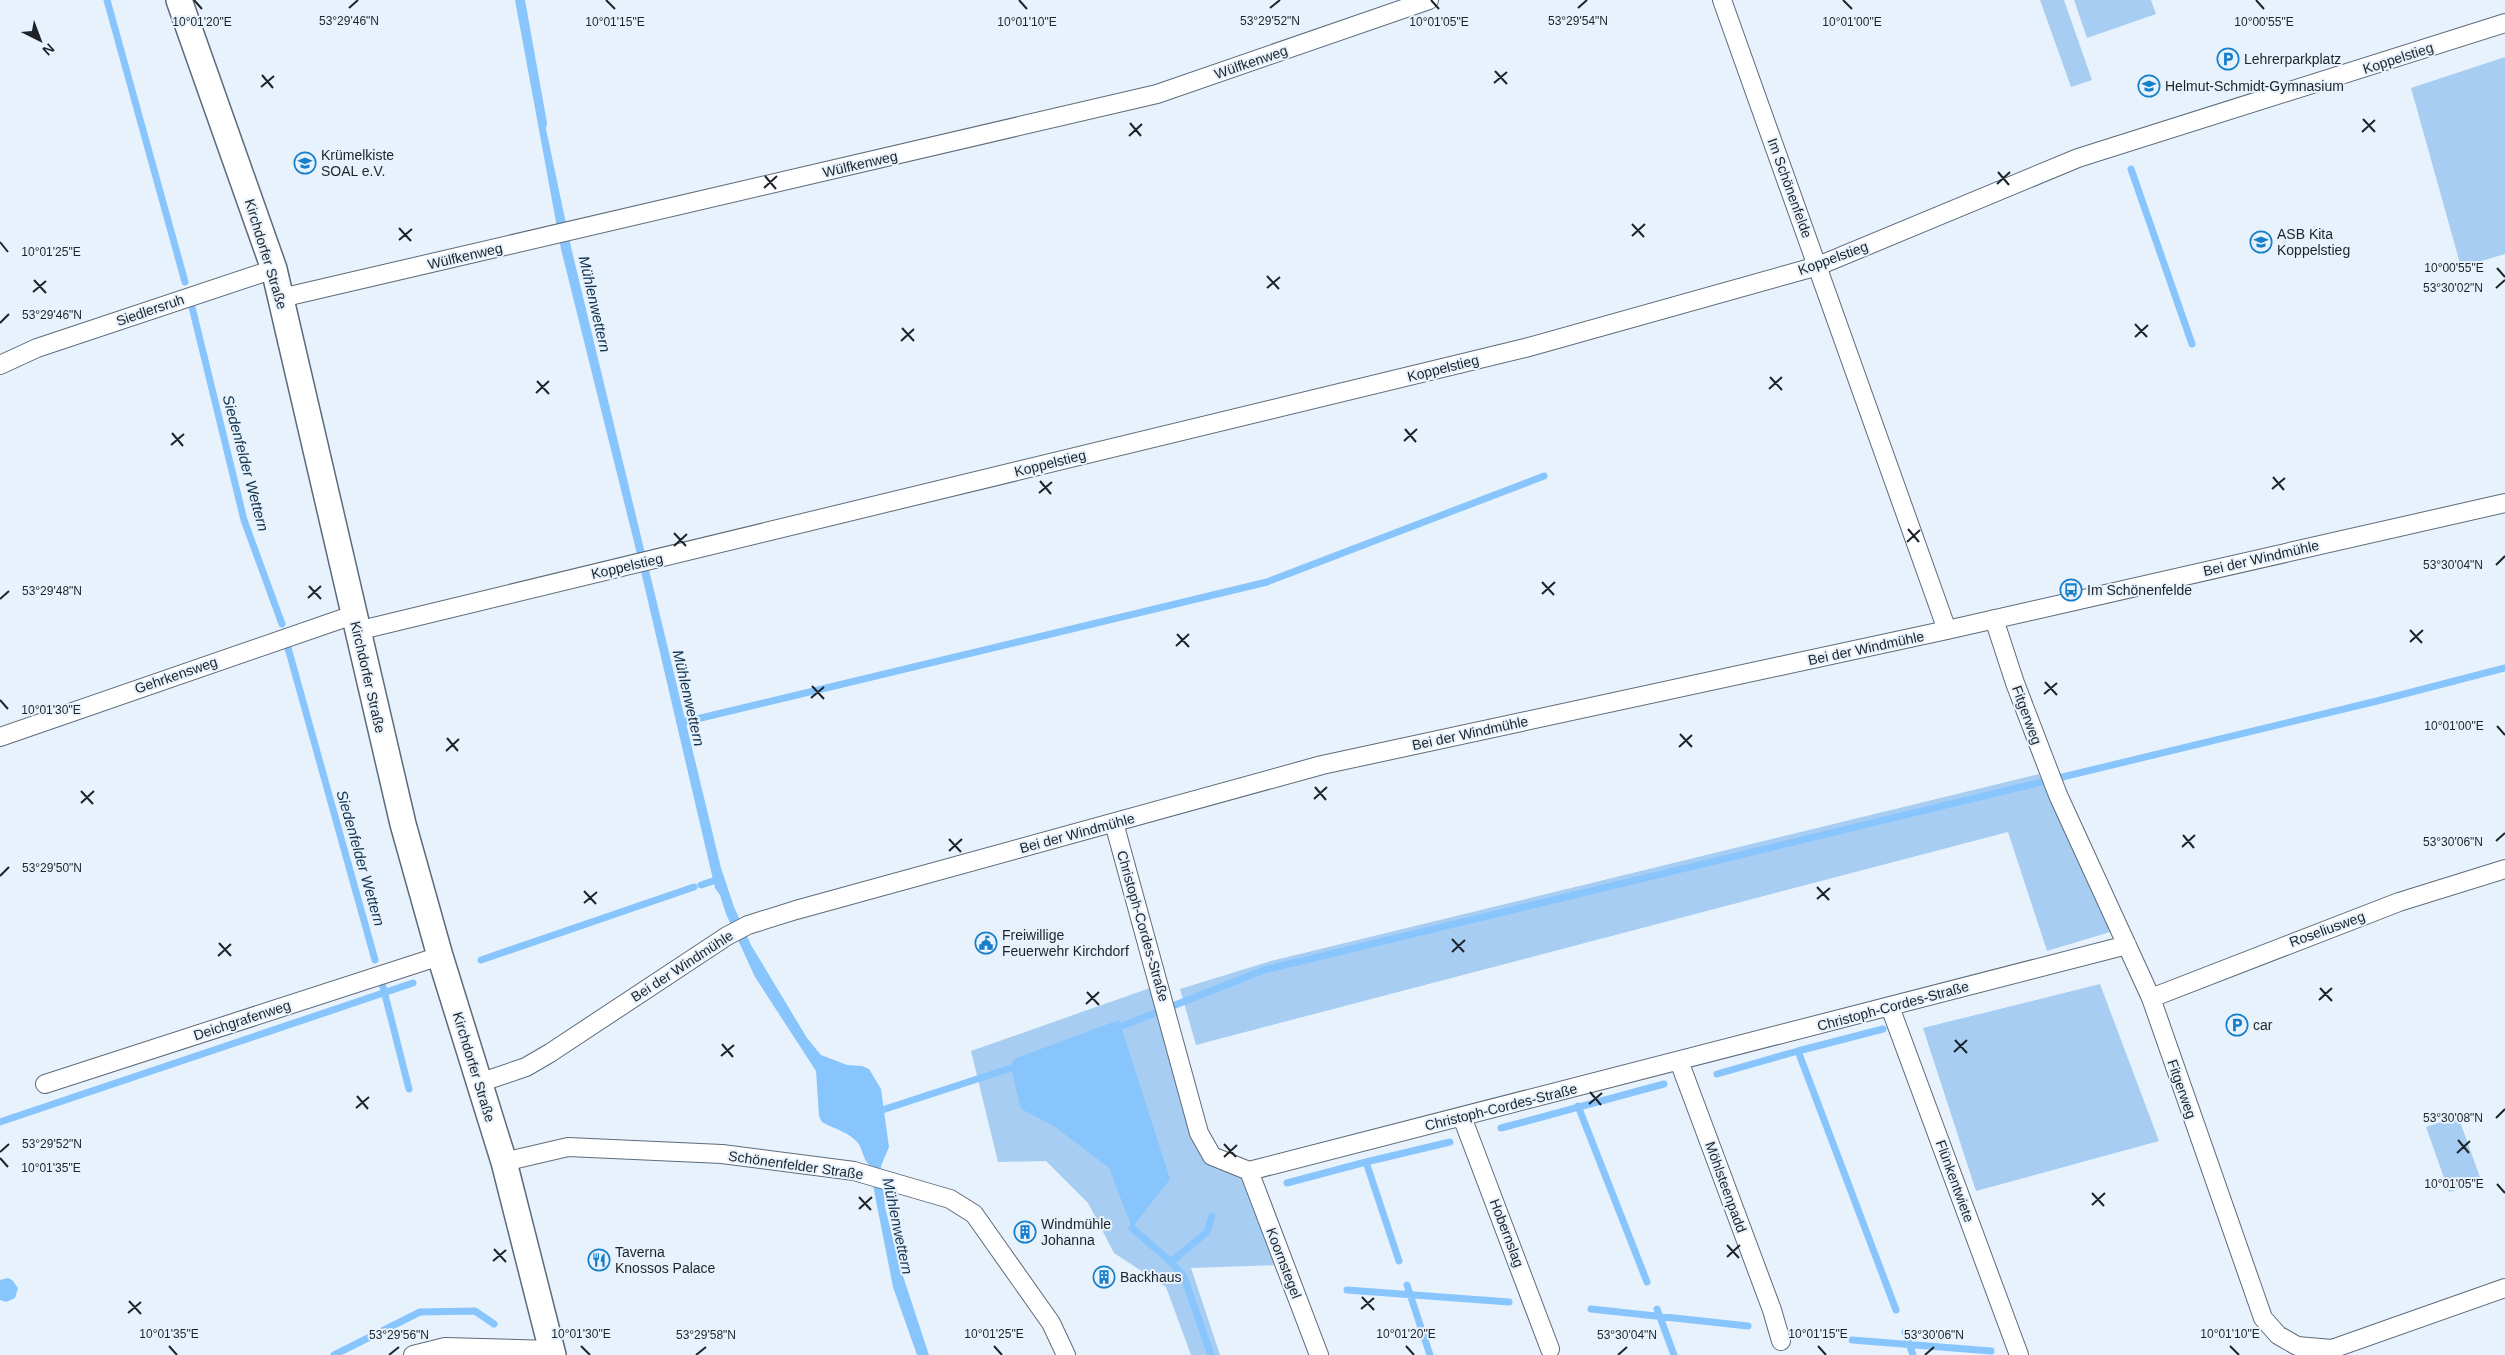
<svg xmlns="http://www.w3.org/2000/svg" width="2505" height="1355" viewBox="0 0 2505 1355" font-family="Arial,sans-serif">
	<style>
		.green { fill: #a7cef2 }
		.water { fill: #88c5fd }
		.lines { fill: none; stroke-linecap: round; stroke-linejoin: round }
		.stream { stroke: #88c5fd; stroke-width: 7 }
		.street-casing { stroke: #5c6b7a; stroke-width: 20 }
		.secondary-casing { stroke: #5c6b7a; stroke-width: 28 }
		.street { stroke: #fff; stroke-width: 18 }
		.secondary { stroke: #fff; stroke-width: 25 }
		.ticks { fill: none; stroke: #1d2329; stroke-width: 2 }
		.labels { text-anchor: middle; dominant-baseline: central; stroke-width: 4; stroke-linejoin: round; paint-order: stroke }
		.street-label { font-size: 14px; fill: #1d2329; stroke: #e7f2fc }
		.poi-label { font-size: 14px; fill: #1d2329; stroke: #e7f2fc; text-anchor: start }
		.water-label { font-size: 15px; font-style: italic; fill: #11324d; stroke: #e7f2fc }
		.ticks-label { font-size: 12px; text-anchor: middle; fill: #1d2329; stroke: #e7f2fc; stroke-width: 4; stroke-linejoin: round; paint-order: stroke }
	</style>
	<rect width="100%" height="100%" fill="#e7f2fc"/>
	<path class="green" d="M 2040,0 L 2064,0 L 2092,80 L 2071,87 Z
		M 2074,0 L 2151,0 L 2156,14 L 2087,38 Z
		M 2505,57 L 2505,254 L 2461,267 L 2411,88 Z
		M 2039,774 L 2110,932 L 2047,951 L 2008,832 L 1196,1045 L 1180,989 L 1271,961 Z
		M 2100,984 L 2159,1141 L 1976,1191 L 1923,1028 Z
		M 1150,988 L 1194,1138 L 1241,1176 L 1277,1265 L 1191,1268 L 1220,1355 L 1191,1355 L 1166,1287 L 1114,1253 L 1088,1203 L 1046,1161 L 998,1162 L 971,1051 Z
		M 2458,1116 L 2481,1180 L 2449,1192 L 2426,1127 Z"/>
	<path class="water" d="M 515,0 L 525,0 L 547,123 L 546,129 L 571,247 L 721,868 L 734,907 L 751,945 L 807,1038 L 821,1055 L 847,1065 L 862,1066 L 869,1069 L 881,1089 L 889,1147 L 881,1166 L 885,1207 L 899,1264 L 929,1355 L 917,1355 L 893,1287 L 869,1165 C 863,1159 863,1150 858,1143 C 849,1132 834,1129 822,1122 L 819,1116 L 816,1071 L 755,977 L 726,914 L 720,895 L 715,888 L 636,550 L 561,249 Z
		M 1119,1020 L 1170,1179 L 1132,1228 L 1109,1168 L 1054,1126 L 1021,1109 L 1011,1068 L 1014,1059 Z
		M 8,1278 L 12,1280 L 18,1288 L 15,1298 L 6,1302 L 0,1300 L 0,1280 Z"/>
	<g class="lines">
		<path class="stream" d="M 107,0 L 185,282
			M 2131,169 L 2192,344
			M 192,307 L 244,520 L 282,624
			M 288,648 L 375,960
			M 680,723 L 1267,582 L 1544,476
			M 701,885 L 719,879
			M 481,960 L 694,887
			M 382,983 L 409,1089
			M 1122,1026 L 1264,970 L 2377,701 L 2505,668
			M 1883,1029 L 1798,1051 L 1896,1310
			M 1717,1074 L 1798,1051
			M 1578,1106 L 1647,1282
			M 876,1112 L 1011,1068
			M 0,1122 L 413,983
			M 1501,1128 L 1664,1084
			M 1287,1183 L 1366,1162
			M 1132,1228 L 1171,1262 L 1207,1232 L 1212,1216
			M 1399,1261 L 1366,1162 L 1450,1142
			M 1171,1262 L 1184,1277 L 1211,1355
			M 1407,1285 L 1430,1355
			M 1347,1290 L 1509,1302
			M 1591,1309 L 1748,1326
			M 1657,1309 L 1674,1355
			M 1905,1332 L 1913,1355
			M 1852,1340 L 1991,1351
			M 334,1355 L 420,1312 L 475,1311 L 494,1324"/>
		<g class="street-casing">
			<path id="street" d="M 1722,0 L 1947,630
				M 281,298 L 1157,94 L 1429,0
				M 0,365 L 37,348 L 274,269
				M 1994,619 L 2015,683 L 2058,795 L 2151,998 L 2263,1318 L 2278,1335 L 2297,1346 L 2332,1349 L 2505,1288
				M 357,631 L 1525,348 L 1818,266 L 2078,158 L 2505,23
				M 0,737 L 353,615
				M 1114,823 L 1199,1133 L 1212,1156 L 1249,1171 L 2127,945
				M 2151,998 L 2399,902 L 2505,869
				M 1890,1007 L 2019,1355
				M 1679,1061 L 1772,1310 L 1781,1341
				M 479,1083 L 526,1067 L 550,1053 L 727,936 L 748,925 L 796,910 L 1322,765 L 1947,630 L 2505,503
				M 45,1084 L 440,956
				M 1462,1117 L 1550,1349
				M 504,1162 L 568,1147 L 722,1154 L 854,1171 L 950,1199 L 974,1214 L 1051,1323 L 1066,1355
				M 1249,1171 L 1319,1355
				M 413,1355 L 445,1347 L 552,1350"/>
		</g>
		<g class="secondary-casing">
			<path id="secondary" d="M 179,0 L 274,269 L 403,824 L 440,956 L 504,1162 L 553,1355"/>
		</g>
		<use href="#street" class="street"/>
		<use href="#secondary" class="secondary"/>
	</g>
	<path class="ticks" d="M 194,0 L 202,9M 606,0 L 615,9M 1019,0 L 1027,9M 1431,0 L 1439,9M 1843,0 L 1852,9M 2256,0 L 2264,9M 349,8 L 358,0M 1270,8 L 1280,0M 1578,8 L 1587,0M 1495,71 L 1507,84M 262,75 L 273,88M 1494,83 L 1507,72M 261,87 L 274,76M 2363,119 L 2375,132M 1130,123 L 1141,136M 2362,132 L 2375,120M 1129,136 L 1142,124M 1998,172 L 2009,185M 765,176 L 776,189M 1997,184 L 2010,172M 764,188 L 777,176M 1632,224 L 1644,237M 399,228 L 411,241M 1632,236 L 1645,224M 399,240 L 412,229M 0,242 L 8,252M 2497,268 L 2505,277M 1267,276 L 1279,289M 34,280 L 46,293M 1267,288 L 1280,277M 2496,288 L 2505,280M 33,292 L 46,281M 0,323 L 9,314M 2135,324 L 2147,337M 902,328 L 914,341M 2135,337 L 2148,325M 901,341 L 914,329M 1770,377 L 1782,390M 537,381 L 549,394M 1769,389 L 1782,377M 536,393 L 549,381M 1405,429 L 1416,442M 172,433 L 183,446M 1404,441 L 1417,429M 171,445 L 184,434M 2273,477 L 2284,490M 1040,481 L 1051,494M 2272,489 L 2285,478M 1039,493 L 1052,482M 1908,529 L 1919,542M 674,533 L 686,546M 1907,542 L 1920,530M 674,546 L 687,534M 2496,565 L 2505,556M 1542,582 L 1554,595M 309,586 L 321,599M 1542,594 L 1555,582M 308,598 L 321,586M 0,599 L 9,591M 2410,630 L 2422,643M 1177,634 L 1189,647M 2410,642 L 2423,630M 1176,646 L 1189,634M 2045,682 L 2057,695M 812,686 L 824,699M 2044,694 L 2057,683M 811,698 L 824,687M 0,700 L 8,709M 2497,726 L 2505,735M 1680,734 L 1692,747M 447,738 L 458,751M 1679,747 L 1692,735M 446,751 L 459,739M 1315,787 L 1326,800M 81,791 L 93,804M 1314,799 L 1327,787M 81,803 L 94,791M 2183,835 L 2194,848M 949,839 L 961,852M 2496,841 L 2505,833M 2182,847 L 2195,835M 949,851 L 962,839M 0,876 L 9,867M 1817,887 L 1829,900M 584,891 L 596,904M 1817,899 L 1830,888M 584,903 L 597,892M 1452,939 L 1464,952M 219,943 L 231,956M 1452,952 L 1465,940M 218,956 L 231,944M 2320,988 L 2332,1001M 1087,992 L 1099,1005M 2319,1000 L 2332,988M 1086,1004 L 1099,992M 1955,1040 L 1967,1053M 722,1044 L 733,1057M 1954,1052 L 1967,1040M 721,1056 L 734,1045M 1590,1092 L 1601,1105M 357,1096 L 368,1109M 1589,1104 L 1602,1093M 356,1108 L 369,1097M 2496,1118 L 2505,1109M 2458,1140 L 2469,1153M 1224,1144 L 1236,1157M 0,1152 L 9,1144M 2457,1153 L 2470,1141M 1224,1157 L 1237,1145M 0,1158 L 8,1167M 2497,1184 L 2505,1193M 2092,1193 L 2104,1206M 859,1197 L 871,1210M 2092,1205 L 2105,1193M 859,1209 L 872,1197M 1727,1245 L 1739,1258M 494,1249 L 506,1262M 1727,1257 L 1740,1245M 493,1261 L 506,1250M 1362,1297 L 1374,1310M 129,1301 L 141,1314M 1361,1309 L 1374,1298M 128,1313 L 141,1302M 169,1346 L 177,1355M 581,1346 L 590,1355M 994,1346 L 1002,1355M 1406,1346 L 1414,1355M 1818,1346 L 1826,1355M 2230,1346 L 2239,1355M 389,1355 L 399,1347M 696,1355 L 706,1347M 1618,1355 L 1627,1347M 1925,1355 L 1934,1347"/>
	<defs>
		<g id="parking-ring" transform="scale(1.125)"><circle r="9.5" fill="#e7f2fc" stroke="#177fca" stroke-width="1.5"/><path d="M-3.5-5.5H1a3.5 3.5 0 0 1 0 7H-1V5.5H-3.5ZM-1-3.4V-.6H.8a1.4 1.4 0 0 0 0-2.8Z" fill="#177fca"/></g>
		<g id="school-ring" transform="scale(1.125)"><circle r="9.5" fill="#e7f2fc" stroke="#177fca" stroke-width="1.5"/><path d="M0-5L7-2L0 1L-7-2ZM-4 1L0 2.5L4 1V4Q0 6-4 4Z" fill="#177fca"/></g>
		<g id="bus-ring" transform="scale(1.125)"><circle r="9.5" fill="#e7f2fc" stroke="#177fca" stroke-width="1.5"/><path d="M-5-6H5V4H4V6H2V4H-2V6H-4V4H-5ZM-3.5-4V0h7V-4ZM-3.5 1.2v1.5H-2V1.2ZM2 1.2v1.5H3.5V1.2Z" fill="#177fca"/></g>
		<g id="civic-ring" transform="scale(1.125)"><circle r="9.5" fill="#e7f2fc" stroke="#177fca" stroke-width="1.5"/><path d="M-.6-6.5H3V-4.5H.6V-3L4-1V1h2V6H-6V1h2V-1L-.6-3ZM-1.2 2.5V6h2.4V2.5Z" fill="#177fca"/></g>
		<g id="building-ring" transform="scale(1.125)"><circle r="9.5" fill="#e7f2fc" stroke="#177fca" stroke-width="1.5"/><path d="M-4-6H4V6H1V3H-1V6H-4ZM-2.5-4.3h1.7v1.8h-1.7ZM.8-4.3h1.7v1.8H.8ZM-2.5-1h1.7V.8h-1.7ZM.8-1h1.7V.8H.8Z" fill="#177fca"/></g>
		<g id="restaurant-ring" transform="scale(1.125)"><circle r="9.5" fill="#e7f2fc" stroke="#177fca" stroke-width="1.5"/><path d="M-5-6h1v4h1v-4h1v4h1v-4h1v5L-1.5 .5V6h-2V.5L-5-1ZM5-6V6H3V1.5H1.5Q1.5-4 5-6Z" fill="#177fca"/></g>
	</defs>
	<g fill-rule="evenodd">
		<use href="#parking-ring" x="2228" y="59"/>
		<use href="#school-ring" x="2149" y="86"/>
		<use href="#school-ring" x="305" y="163"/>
		<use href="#school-ring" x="2261" y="242"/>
		<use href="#bus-ring" x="2071" y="590"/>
		<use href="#civic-ring" x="986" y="943"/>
		<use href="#parking-ring" x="2237" y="1025"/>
		<use href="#building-ring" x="1025" y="1232"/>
		<use href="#restaurant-ring" x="599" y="1260"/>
		<use href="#building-ring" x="1104" y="1277"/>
	</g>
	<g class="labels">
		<g class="street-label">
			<text transform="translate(2398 58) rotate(-18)">Koppelstieg</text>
			<text transform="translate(1251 62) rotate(-19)">Wülfkenweg</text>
			<text transform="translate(860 164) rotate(-13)">Wülfkenweg</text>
			<text transform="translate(1790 188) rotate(70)">Im Schönenfelde</text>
			<text transform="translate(266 254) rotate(73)">Kirchdorfer Straße</text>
			<text transform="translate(465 256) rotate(-13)">Wülfkenweg</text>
			<text transform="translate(1833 258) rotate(-20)">Koppelstieg</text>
			<text transform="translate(150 310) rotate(-19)">Siedlersruh</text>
			<text transform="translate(1443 368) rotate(-14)">Koppelstieg</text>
			<text transform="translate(1050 463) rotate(-14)">Koppelstieg</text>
			<text transform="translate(2261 558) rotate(-13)">Bei der Windmühle</text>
			<text transform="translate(627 566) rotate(-13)">Koppelstieg</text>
			<text transform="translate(1866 648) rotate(-12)">Bei der Windmühle</text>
			<text transform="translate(176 675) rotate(-19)">Gehrkensweg</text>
			<text transform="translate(368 677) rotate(77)">Kirchdorfer Straße</text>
			<text transform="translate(2027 715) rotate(70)">Fitgerweg</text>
			<text transform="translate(1470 733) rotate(-12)">Bei der Windmühle</text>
			<text transform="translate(1077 833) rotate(-15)">Bei der Windmühle</text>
			<text transform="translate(1143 926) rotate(74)">Christoph-Cordes-Straße</text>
			<text transform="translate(2327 929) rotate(-20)">Roseliusweg</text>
			<text transform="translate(682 966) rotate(-33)">Bei der Windmühle</text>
			<text transform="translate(1893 1006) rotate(-15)">Christoph-Cordes-Straße</text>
			<text transform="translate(242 1020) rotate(-18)">Deichgrafenweg</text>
			<text transform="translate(474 1067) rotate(73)">Kirchdorfer Straße</text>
			<text transform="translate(2182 1089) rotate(71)">Fitgerweg</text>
			<text transform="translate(1501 1107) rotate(-14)">Christoph-Cordes-Straße</text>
			<text transform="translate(796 1165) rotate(8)">Schönenfelder Straße</text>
			<text transform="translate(1955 1181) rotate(70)">Flünkentwiete</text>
			<text transform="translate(1726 1187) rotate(70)">Möhlsteenpadd</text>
			<text transform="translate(1507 1233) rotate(69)">Hobernslag</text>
			<text transform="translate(1284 1263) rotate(69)">Koornstegel</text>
		</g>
		<g class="poi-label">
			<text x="2244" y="59">Lehrerparkplatz</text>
			<text x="2165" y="86">Helmut-Schmidt-Gymnasium</text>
			<text x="321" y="155">Krümelkiste<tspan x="321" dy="16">SOAL e.V.</tspan></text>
			<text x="2277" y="234">ASB Kita<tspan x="2277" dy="16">Koppelstieg</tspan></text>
			<text x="2087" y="590">Im Schönenfelde</text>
			<text x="1002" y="935">Freiwillige<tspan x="1002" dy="16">Feuerwehr Kirchdorf</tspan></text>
			<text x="2253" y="1025">car</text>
			<text x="1041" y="1224">Windmühle<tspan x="1041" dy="16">Johanna</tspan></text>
			<text x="615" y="1252">Taverna<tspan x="615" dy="16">Knossos Palace</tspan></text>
			<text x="1120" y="1277">Backhaus</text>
		</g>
		<g class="water-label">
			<text transform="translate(595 304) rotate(77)">Mühlenwettern</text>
			<text transform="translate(246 463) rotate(75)">Siedenfelder Wettern</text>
			<text transform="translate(689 698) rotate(77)">Mühlenwettern</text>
			<text transform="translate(361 858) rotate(74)">Siedenfelder Wettern</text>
			<text transform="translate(898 1226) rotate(78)">Mühlenwettern</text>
		</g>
	</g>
	<g class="ticks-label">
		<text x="349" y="25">53°29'46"N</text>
		<text x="1270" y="25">53°29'52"N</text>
		<text x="1578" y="25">53°29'54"N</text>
		<text x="202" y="26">10°01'20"E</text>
		<text x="615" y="26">10°01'15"E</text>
		<text x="1027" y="26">10°01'10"E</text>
		<text x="1439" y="26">10°01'05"E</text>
		<text x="1852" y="26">10°01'00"E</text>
		<text x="2264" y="26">10°00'55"E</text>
		<text x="51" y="256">10°01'25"E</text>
		<text x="2454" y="272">10°00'55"E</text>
		<text x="2453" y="292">53°30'02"N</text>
		<text x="52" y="319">53°29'46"N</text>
		<text x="2453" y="569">53°30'04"N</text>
		<text x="52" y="595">53°29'48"N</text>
		<text x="51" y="714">10°01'30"E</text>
		<text x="2454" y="730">10°01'00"E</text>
		<text x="2453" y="846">53°30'06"N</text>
		<text x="52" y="872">53°29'50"N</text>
		<text x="2453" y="1122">53°30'08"N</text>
		<text x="52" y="1148">53°29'52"N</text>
		<text x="51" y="1172">10°01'35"E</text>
		<text x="2454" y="1188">10°01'05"E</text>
		<text x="169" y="1338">10°01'35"E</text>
		<text x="581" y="1338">10°01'30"E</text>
		<text x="994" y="1338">10°01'25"E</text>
		<text x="1406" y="1338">10°01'20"E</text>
		<text x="1818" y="1338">10°01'15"E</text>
		<text x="2230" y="1338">10°01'10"E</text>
		<text x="399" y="1339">53°29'56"N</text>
		<text x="706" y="1339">53°29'58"N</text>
		<text x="1627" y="1339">53°30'04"N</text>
		<text x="1934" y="1339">53°30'06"N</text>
	</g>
	<g transform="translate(40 40) rotate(138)" stroke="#e7f2fc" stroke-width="4" paint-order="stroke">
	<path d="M0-4L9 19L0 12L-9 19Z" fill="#1d2329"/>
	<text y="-8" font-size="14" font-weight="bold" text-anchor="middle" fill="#1d2329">N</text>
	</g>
</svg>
